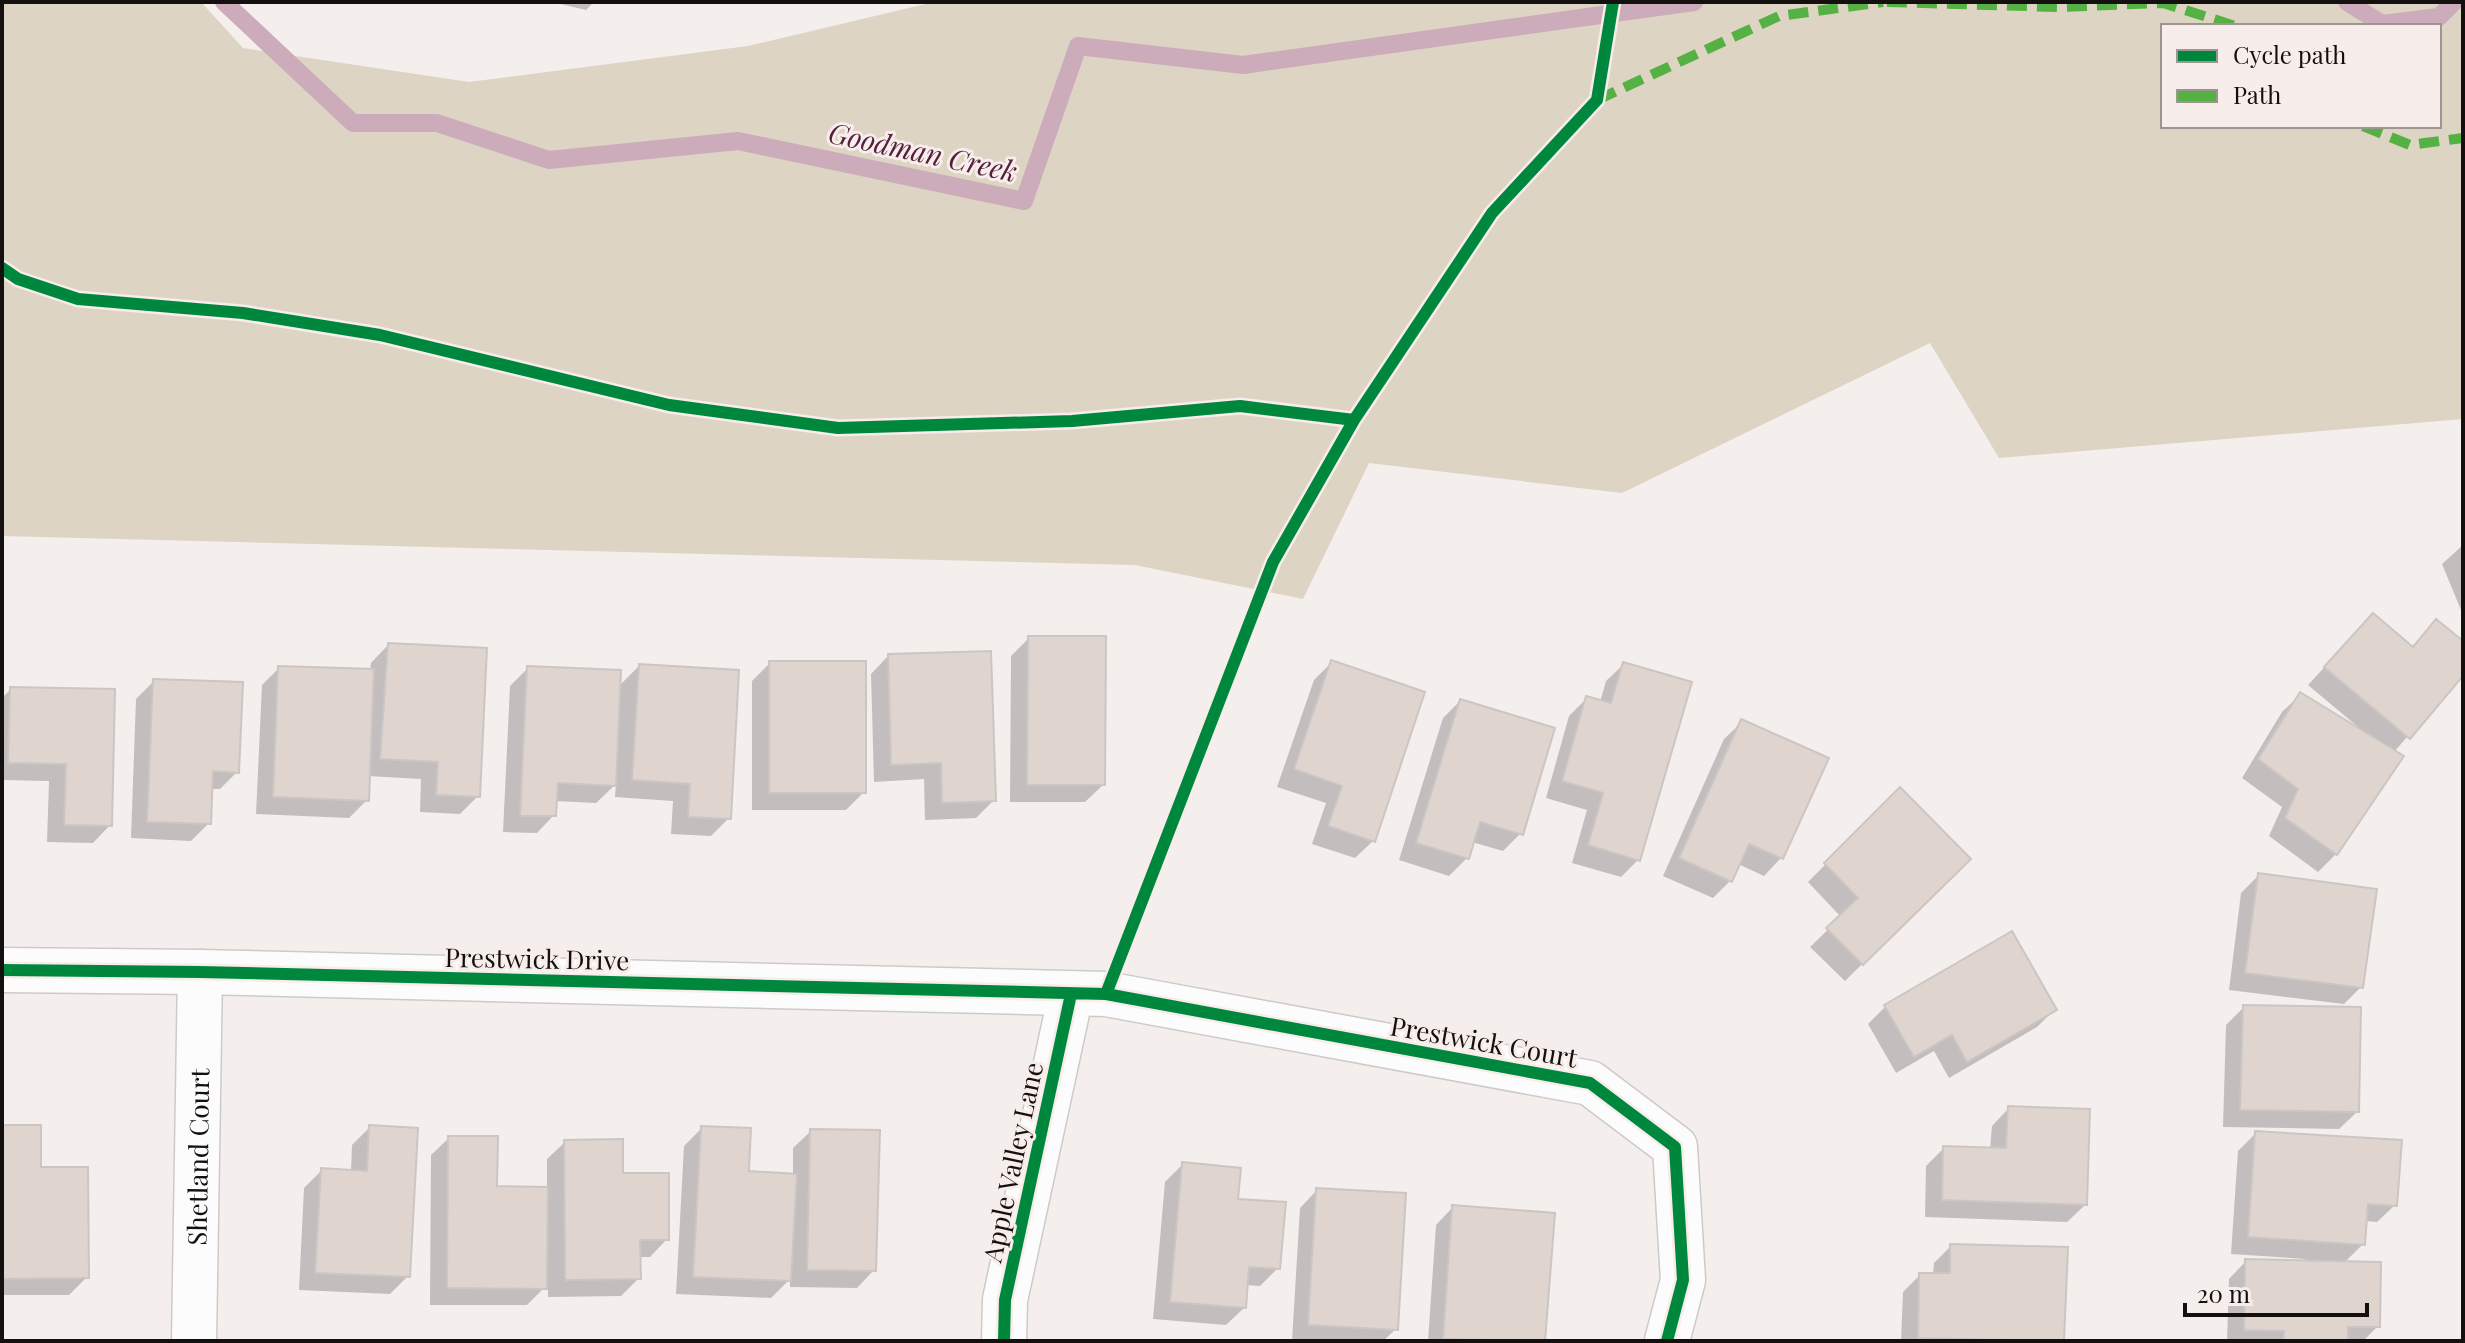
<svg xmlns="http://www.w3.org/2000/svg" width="2465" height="1343" viewBox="0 0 2465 1343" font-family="'Playfair Display',serif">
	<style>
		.green { fill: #ddd4c4; fill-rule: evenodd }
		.shadow { fill: #0003 }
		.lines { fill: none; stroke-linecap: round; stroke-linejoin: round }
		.stream { stroke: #ccacba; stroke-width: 18 }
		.building { fill: #dfd5ce; stroke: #cbc6c5; stroke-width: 2 }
		.minor-casing { stroke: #cfcaca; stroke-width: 47 }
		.minor { stroke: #fdfcfc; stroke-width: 44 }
		.quiet { stroke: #55b144; stroke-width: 10; stroke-dasharray: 20 10; stroke-linecap: butt }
		.cycleway-casing { stroke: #f7edea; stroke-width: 17 }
		.cycleway { stroke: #00873e; stroke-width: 12 }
		.labels { text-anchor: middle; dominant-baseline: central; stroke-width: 6; stroke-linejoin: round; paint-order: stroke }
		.street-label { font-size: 26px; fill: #13100f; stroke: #f7edea }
		.water-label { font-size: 28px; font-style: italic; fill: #55203d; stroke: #f7edea }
	</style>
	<rect width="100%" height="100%" fill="#f4eeed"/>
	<path class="green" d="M 2,2 L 201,2 L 243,48 L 469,82 L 748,46 L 934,2 L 2463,2 L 2463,419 L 1999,458 L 1930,343 L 1622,493 L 1369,463 L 1303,599 L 1135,565 L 2,536 ZM 2163,26 L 2439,26 L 2439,126 L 2163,126 Z"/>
	<path class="shadow" d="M 552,2 L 594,2 L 586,10 Z
		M 2463,545 L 2463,615 L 2442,564 Z
		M 2436,621 L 2463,643 L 2463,673 L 2394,752 L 2402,757 L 2336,854 L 2318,872 L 2269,836 L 2282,807 L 2242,778 L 2282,712 L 2300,695 L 2357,729 L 2358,727 L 2308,685 L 2356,633 L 2411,648 Z
		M 1029,638 L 1103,785 L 1085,802 L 1010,802 L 1011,656 Z
		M 388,645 L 478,796 L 460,814 L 420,812 L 421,779 L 368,776 L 367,800 L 349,818 L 256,814 L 262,685 L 279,668 L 370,671 L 371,663 Z
		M 888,656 L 994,800 L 976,818 L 925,820 L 924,779 L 874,782 L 871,674 Z
		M 1332,662 L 1373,841 L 1355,858 L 1312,844 L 1326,803 L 1277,787 L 1314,680 Z
		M 770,663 L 864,792 L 846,810 L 752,810 L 752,681 Z
		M 1624,664 L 1638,860 L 1621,877 L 1572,863 L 1587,810 L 1546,798 L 1569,716 L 1587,698 L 1600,702 L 1606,681 Z
		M 639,666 L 729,818 L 711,836 L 671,834 L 673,801 L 615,797 L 616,784 L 596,803 L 555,801 L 554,815 L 537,833 L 503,832 L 510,686 L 528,668 L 618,687 Z
		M 154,681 L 237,772 L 220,789 L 210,789 L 209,823 L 191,841 L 131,838 L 136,699 Z
		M 11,689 L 113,691 L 110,825 L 93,843 L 47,842 L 49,781 L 2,780 L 2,698 Z
		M 1460,701 L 1521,833 L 1503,851 L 1472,842 L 1467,858 L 1449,876 L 1399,860 L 1443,718 Z
		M 1742,722 L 1781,858 L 1764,876 L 1738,864 L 1730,881 L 1713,898 L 1663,876 L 1724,739 Z
		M 1900,790 L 1968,859 L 1845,981 L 1810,947 L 1841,917 L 1808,882 Z
		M 2259,875 L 2361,987 L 2344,1004 L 2229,990 L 2241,893 Z
		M 1885,1007 L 2054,1010 L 2037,1027 L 1949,1078 L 1934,1051 L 1896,1073 L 1868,1024 Z
		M 2244,1007 L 2357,1112 L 2339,1129 L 2223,1127 L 2226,1025 Z
		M 2009,1108 L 2085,1205 L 2067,1222 L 1925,1217 L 1926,1166 L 1944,1148 L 1990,1150 L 1992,1126 Z
		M 2,1127 L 39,1169 L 87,1277 L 69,1295 L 2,1295 Z
		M 370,1127 L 408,1276 L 390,1294 L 299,1290 L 304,1188 L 322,1170 L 351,1172 L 352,1145 Z
		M 702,1128 L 746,1173 L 793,1175 L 793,1148 L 811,1131 L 874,1270 L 857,1288 L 790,1287 L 790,1279 L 771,1298 L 676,1294 L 684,1146 Z
		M 2256,1133 L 2395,1205 L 2377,1222 L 2365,1221 L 2363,1244 L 2344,1263 L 2378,1326 L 2363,1341 L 2227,1341 L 2229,1279 L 2246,1261 L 2304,1262 L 2305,1259 L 2231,1254 L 2238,1151 Z
		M 449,1138 L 495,1188 L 547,1189 L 547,1159 L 565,1142 L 621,1175 L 667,1239 L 650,1257 L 638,1257 L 639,1278 L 621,1296 L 548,1297 L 548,1284 L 527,1305 L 430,1305 L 431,1155 Z
		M 1183,1164 L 1236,1200 L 1278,1268 L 1260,1286 L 1246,1285 L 1244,1308 L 1226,1325 L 1153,1319 L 1165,1182 Z
		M 1317,1190 L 1396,1329 L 1383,1341 L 1292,1341 L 1300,1208 Z
		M 1453,1207 L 1552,1215 L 1543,1341 L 1428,1341 L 1436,1225 Z
		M 1951,1246 L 2062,1340 L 1901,1341 L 1903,1292 L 1920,1275 L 1933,1275 L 1934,1263 Z"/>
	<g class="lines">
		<path class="stream" d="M 224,2 L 353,123 L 437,123 L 549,160 L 738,141 L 1024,201 L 1078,46 L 1243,65 L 1694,2
			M 2347,2 L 2382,24 L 2439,17 L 2454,2"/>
	</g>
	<path class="building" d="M 2373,613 L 2413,647 L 2436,619 L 2463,641 L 2463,676 L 2410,739 L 2324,667 Z
		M 1028,636 L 1106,636 L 1105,785 L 1027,785 Z
		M 388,643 L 487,648 L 480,797 L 436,795 L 438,762 L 380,759 Z
		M 991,651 L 996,801 L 942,803 L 941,763 L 891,765 L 888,654 Z
		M 1331,660 L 1425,692 L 1375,842 L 1328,826 L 1342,786 L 1294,769 Z
		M 769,661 L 866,661 L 866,793 L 769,793 Z
		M 1623,662 L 1692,682 L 1640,861 L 1588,845 L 1603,793 L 1562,781 L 1586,696 L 1611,703 Z
		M 639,664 L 739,670 L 731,819 L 688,817 L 690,784 L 632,780 Z
		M 278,666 L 374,669 L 369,801 L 273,797 Z
		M 527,666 L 621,670 L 616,786 L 558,783 L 556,816 L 520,816 Z
		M 153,679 L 243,682 L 239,773 L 213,771 L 211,824 L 147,822 Z
		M 10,687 L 115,689 L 112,826 L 64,825 L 66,764 L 8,763 Z
		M 2300,692 L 2404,756 L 2337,855 L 2285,818 L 2298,789 L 2258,759 Z
		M 1460,699 L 1555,728 L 1523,835 L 1480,822 L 1469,859 L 1416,843 Z
		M 1741,719 L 1829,758 L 1783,859 L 1749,844 L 1732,882 L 1679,858 Z
		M 1900,787 L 1971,859 L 1863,965 L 1826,928 L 1858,898 L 1824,863 Z
		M 2258,873 L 2377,889 L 2363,988 L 2245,973 Z
		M 2012,931 L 2057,1010 L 1967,1062 L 1952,1035 L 1914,1057 L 1884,1005 Z
		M 2243,1005 L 2361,1007 L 2359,1112 L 2240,1110 Z
		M 2008,1106 L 2090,1109 L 2087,1205 L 1942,1200 L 1943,1146 L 2006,1148 Z
		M 2,1125 L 41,1125 L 41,1167 L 88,1167 L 89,1278 L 2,1279 Z
		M 369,1125 L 418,1128 L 410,1277 L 315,1273 L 321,1168 L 367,1171 Z
		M 701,1126 L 751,1128 L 749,1171 L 797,1174 L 791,1281 L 693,1277 Z
		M 810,1129 L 880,1130 L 876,1271 L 807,1270 Z
		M 2255,1131 L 2402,1140 L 2397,1206 L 2368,1204 L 2365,1245 L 2248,1237 Z
		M 448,1136 L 498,1136 L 497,1186 L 548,1187 L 547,1289 L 447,1288 Z
		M 623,1139 L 623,1173 L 669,1173 L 669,1240 L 640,1240 L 641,1279 L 565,1280 L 564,1140 Z
		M 1182,1162 L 1241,1168 L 1238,1199 L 1286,1202 L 1280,1269 L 1249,1267 L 1246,1308 L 1170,1302 Z
		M 1316,1188 L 1406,1193 L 1398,1330 L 1308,1325 Z
		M 1452,1205 L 1555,1213 L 1545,1341 L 1443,1339 Z
		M 1950,1244 L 2068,1247 L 2064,1341 L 1918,1338 L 1919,1273 L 1950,1273 Z
		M 2245,1259 L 2381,1262 L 2380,1327 L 2348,1327 L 2348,1341 L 2283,1341 L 2284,1331 L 2244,1330 Z"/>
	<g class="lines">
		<g class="minor-casing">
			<g id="minor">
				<path d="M 2,970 L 200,972 L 1106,994 L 1590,1083 L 1675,1147 L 1683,1280 L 1667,1341"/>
				<path id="s1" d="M 194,1341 L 200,972"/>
				<path d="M 1004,1341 L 1005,1300 L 1071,994"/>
			</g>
		</g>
		<use href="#minor" class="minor"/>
		<path class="quiet" d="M 1887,2 L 2058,7 L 2163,3 L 2235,26
			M 1597,100 L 1779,16 L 1883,2
			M 2363,126 L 2410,145 L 2463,138"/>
		<g class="cycleway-casing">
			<path id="cycleway" d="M 2,268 L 18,279 L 78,299 L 243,313 L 380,335 L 669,405 L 838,428 L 1072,421 L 1240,406 L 1354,420
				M 2,970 L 200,972 L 1106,994 L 1590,1083 L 1675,1147 L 1683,1280 L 1667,1341
				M 1106,994 L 1273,562 L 1354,420 L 1492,213 L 1597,100 L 1613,2
				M 1004,1341 L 1005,1300 L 1071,994"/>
		</g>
		<use href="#cycleway" class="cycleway"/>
	</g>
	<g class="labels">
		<g class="street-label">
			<text transform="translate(537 958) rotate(1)">Prestwick Drive</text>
			<text transform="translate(1484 1041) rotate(10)">Prestwick Court</text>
			<text stroke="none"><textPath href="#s1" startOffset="184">Shetland Court</textPath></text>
			<text transform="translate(1012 1162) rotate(-78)">Apple Valley Lane</text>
		</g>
		<g class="water-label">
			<text transform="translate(923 151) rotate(12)">Goodman Creek</text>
		</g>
	</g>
	<rect width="2465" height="1343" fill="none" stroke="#13100f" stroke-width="8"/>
	<rect x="2161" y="24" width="280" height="104" fill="#f7edea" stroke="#9c9592" stroke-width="2"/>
	<rect x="2177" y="50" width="40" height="12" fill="#00873e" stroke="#9c9592" stroke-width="2"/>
	<text x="2233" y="64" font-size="24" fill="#13100f">Cycle path</text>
	<rect x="2177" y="90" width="40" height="12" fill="#55b144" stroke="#9c9592" stroke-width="2"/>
	<text x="2233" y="104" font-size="24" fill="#13100f">Path</text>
	<path d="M2185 1303v12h182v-12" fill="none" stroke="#13100f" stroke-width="4"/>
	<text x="2197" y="1303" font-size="24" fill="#13100f" stroke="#f7edea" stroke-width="6" paint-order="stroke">20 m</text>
</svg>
